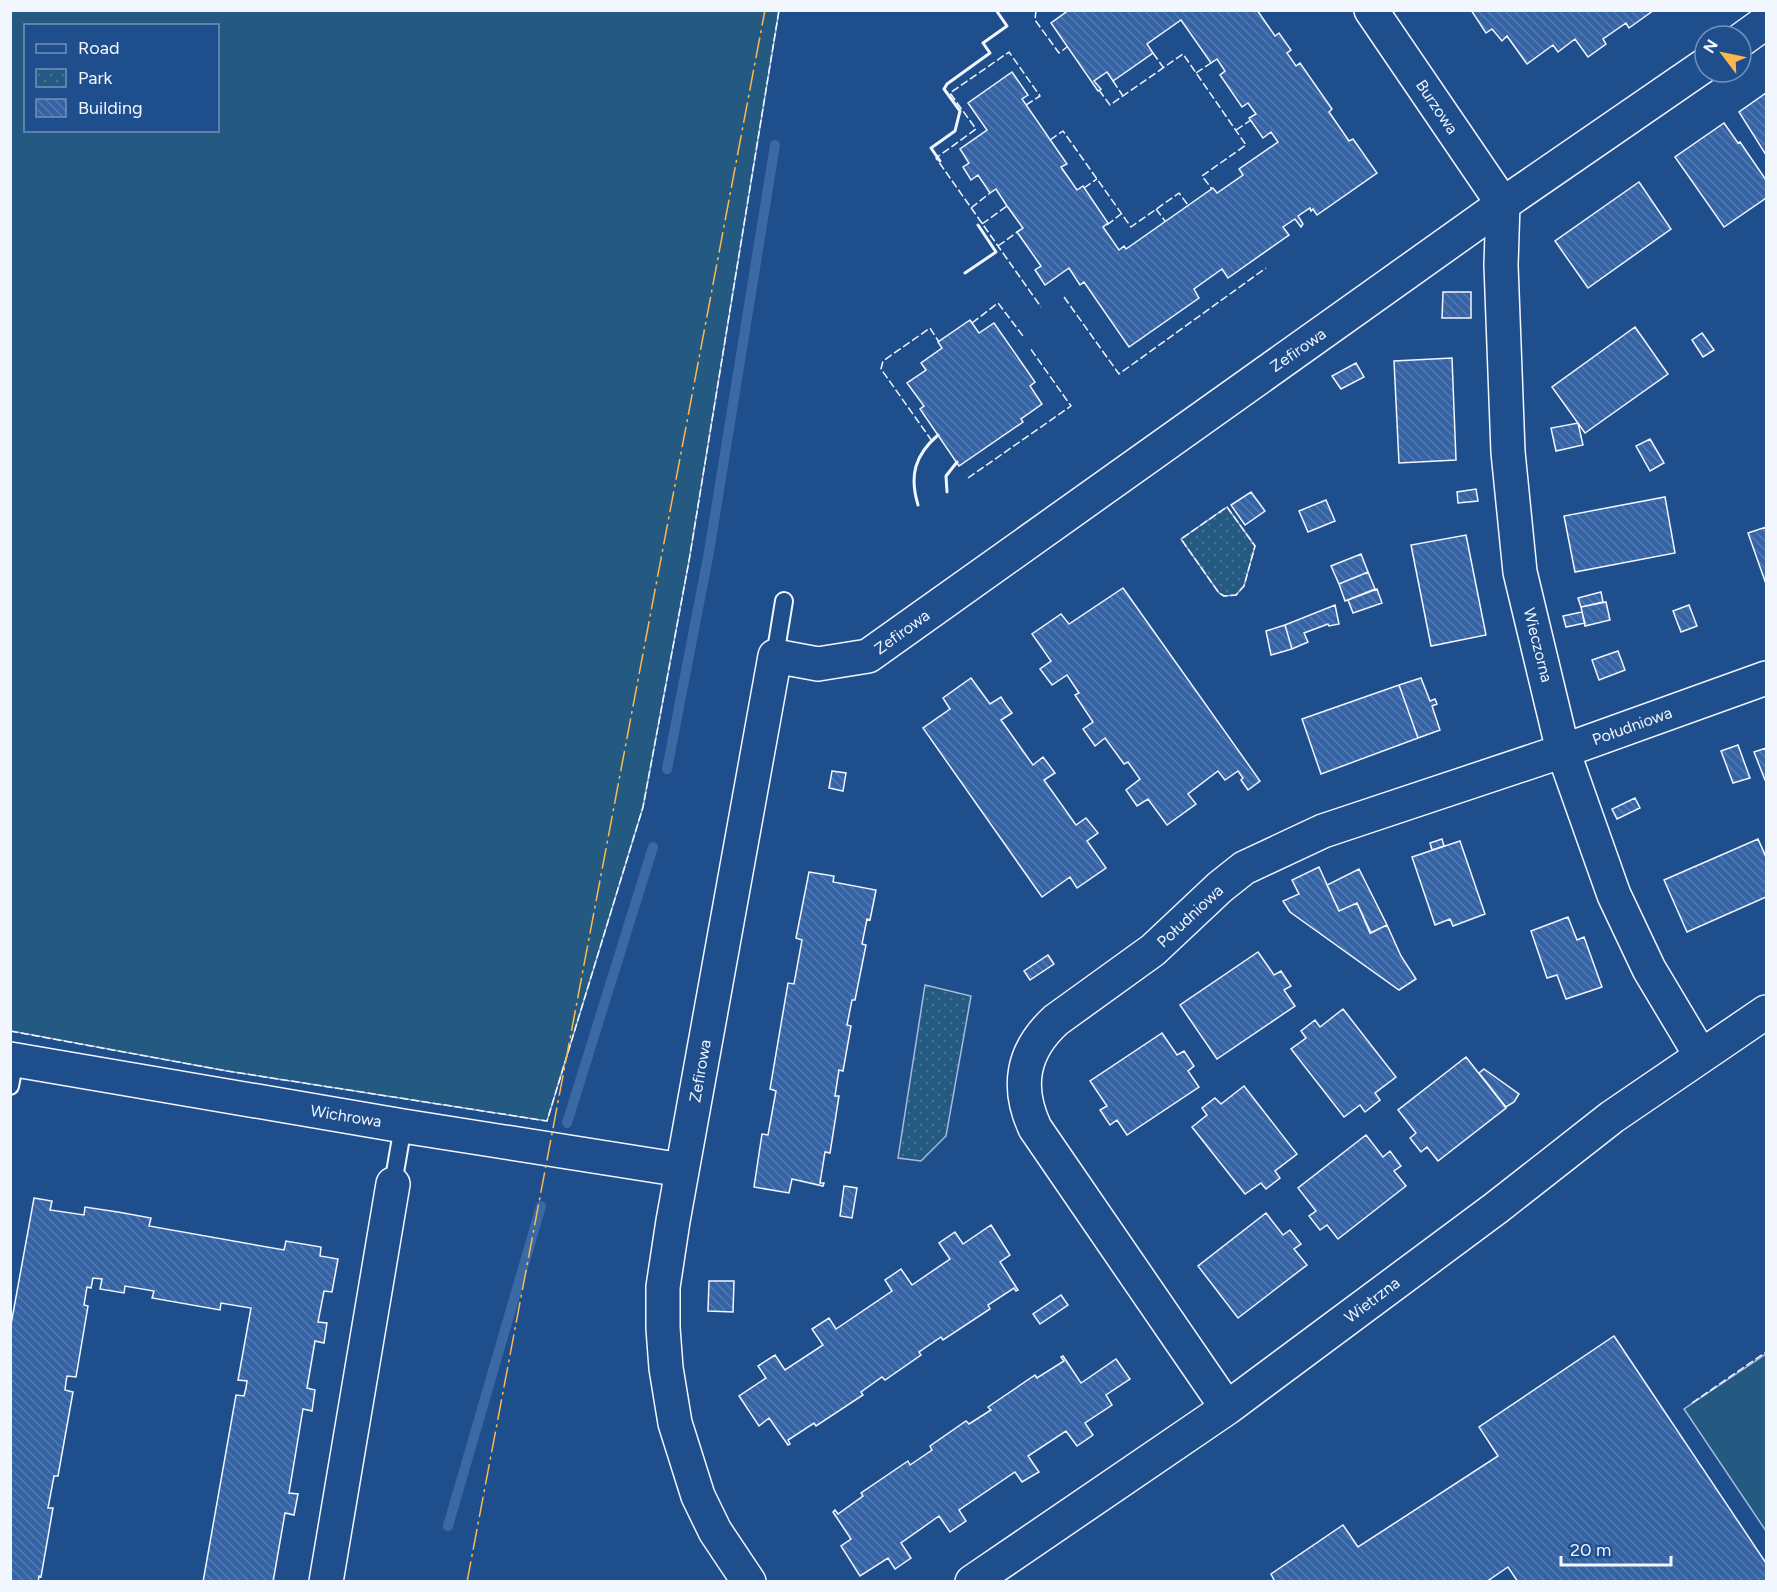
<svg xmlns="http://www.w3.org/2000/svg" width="1777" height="1592" viewBox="0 0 1777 1592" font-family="Figtree,sans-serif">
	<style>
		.grass { fill: #245a82; stroke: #a8bbd7; stroke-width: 1.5; fill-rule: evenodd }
		.park { fill: url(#park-dots); stroke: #a8bbd7; stroke-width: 1.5 }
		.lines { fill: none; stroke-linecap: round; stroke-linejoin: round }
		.stream { stroke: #3b69a3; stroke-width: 10 }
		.building { fill: url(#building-back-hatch); stroke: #f2f6ff; stroke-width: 1.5 }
		.service-casing { stroke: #f2f6ff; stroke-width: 20 }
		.minor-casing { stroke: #f2f6ff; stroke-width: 36 }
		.service { stroke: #1f4e8c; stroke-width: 16 }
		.minor { stroke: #1f4e8c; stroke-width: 33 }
		.fence { stroke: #f2f6ff; stroke-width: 1.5; stroke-dasharray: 8 3; stroke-linecap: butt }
		.wall { stroke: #f2f6ff; stroke-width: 3 }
		.power { stroke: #ffb74d; stroke-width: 1.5; stroke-dasharray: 21 4.5 3 4.5; stroke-linecap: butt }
		.labels { text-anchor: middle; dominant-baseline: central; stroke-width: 4.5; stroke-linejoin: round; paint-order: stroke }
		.street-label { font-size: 16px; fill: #f2f6ff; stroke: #1f4e8c }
	</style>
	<defs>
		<pattern id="park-dots" width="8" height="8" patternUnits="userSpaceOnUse" patternTransform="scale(1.5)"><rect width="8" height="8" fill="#245a82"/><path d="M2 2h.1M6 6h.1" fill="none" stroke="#447295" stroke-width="1.8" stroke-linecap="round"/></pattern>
		<pattern id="building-back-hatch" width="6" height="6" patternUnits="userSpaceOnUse" patternTransform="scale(1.5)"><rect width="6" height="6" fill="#3563a3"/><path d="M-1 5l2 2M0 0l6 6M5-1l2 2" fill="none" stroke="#537ab1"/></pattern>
	</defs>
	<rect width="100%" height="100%" fill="#1f4e8c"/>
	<path class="grass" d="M 10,11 L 779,11 L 689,561 L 643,807 L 547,1121 L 227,1071 L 11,1031 ZM 26,26 L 218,26 L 218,130 L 26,130 Z
		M 1766,1354 L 1766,1531 L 1684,1409 Z"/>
	<path class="park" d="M 1227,507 L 1255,546 L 1244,586 L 1236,595 L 1224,596 L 1219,593 L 1181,539 Z
		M 925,985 L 971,996 L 946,1136 L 921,1161 L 898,1158 Z"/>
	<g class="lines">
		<path class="stream" d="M 667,769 L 709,552 L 775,145
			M 567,1123 L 653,847
			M 448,1526 L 541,1206"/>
	</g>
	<path class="building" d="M 1069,10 L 1257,10 L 1275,36 L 1279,33 L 1291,50 L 1287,53 L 1296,66 L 1300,63 L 1332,109 L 1329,112 L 1349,141 L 1353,139 L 1377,173 L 1317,215 L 1313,209 L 1311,211 L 1310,208 L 1298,216 L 1303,224 L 1301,227 L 1295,219 L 1283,227 L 1289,235 L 1228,278 L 1222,269 L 1194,289 L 1199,298 L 1129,347 L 1084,282 L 1080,285 L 1069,268 L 1045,285 L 1035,270 L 1041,266 L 1017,232 L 1023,228 L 1007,206 L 996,189 L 990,193 L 978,175 L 971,180 L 963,167 L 969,163 L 960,149 L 987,130 L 968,103 L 1012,72 L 1028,95 L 1022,99 L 1067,164 L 1061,167 L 1077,190 L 1083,186 L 1108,223 L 1103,227 L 1119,250 L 1124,246 L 1126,249 L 1213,188 L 1217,193 L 1243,175 L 1239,169 L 1278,142 L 1271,132 L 1263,138 L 1249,118 L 1256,114 L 1248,103 L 1242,107 L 1220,75 L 1225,71 L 1217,59 L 1211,63 L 1181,20 L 1147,44 L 1153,53 L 1113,81 L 1107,72 L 1094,81 L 1101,89 L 1098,91 L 1051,23 Z
		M 1471,10 L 1654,10 L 1629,28 L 1626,23 L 1603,39 L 1606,44 L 1588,57 L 1575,39 L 1558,52 L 1553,45 L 1527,64 L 1507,36 L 1502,41 L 1492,29 L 1486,33 Z
		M 1766,93 L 1766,155 L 1739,112 Z
		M 1724,123 L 1738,143 L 1740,142 L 1766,180 L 1766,198 L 1724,227 L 1675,157 Z
		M 1639,182 L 1671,229 L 1588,288 L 1555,241 Z
		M 1443,292 L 1471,292 L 1471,318 L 1442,318 Z
		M 970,320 L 979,333 L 994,323 L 1035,382 L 1030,386 L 1042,404 L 1021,419 L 1023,422 L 959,466 L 920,409 L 924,406 L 907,383 L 926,370 L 921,363 L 942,348 L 938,342 Z
		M 1635,327 L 1668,374 L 1585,433 L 1552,387 Z
		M 1702,333 L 1714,350 L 1703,357 L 1692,340 Z
		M 1452,358 L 1456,460 L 1399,463 L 1394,361 Z
		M 1356,363 L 1364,377 L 1341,389 L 1332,376 Z
		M 1578,423 L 1583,445 L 1556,451 L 1551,428 Z
		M 1650,439 L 1664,463 L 1650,471 L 1636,446 Z
		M 1476,489 L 1478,501 L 1458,503 L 1457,492 Z
		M 1251,492 L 1265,511 L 1245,525 L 1231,505 Z
		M 1665,497 L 1675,553 L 1575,572 L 1564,516 Z
		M 1326,500 L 1335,521 L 1308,532 L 1299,511 Z
		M 1766,527 L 1766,584 L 1748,533 Z
		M 1466,535 L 1486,635 L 1431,646 L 1411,545 Z
		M 1361,554 L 1368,572 L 1339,584 L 1331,566 Z
		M 1368,572 L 1375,589 L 1345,601 L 1339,584 Z
		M 1123,588 L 1260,781 L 1248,790 L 1241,780 L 1243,778 L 1238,771 L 1225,780 L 1218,771 L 1188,794 L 1196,804 L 1167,825 L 1148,799 L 1137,806 L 1126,790 L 1140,779 L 1128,762 L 1124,764 L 1105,738 L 1095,746 L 1083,729 L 1093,722 L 1075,695 L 1079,693 L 1067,675 L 1052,685 L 1040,669 L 1051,661 L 1032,634 L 1061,614 L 1069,624 Z
		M 1377,589 L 1382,603 L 1353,613 L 1348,600 Z
		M 1601,592 L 1603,602 L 1581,607 L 1578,598 Z
		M 1606,602 L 1610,620 L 1585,626 L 1581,607 Z
		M 1335,605 L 1339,624 L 1329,626 L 1328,624 L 1304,633 L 1308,642 L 1292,649 L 1285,625 Z
		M 1689,605 L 1697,626 L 1681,632 L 1673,611 Z
		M 1582,612 L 1585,623 L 1566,627 L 1563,616 Z
		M 1285,625 L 1292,649 L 1271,655 L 1266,631 Z
		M 1618,651 L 1625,670 L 1599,680 L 1592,660 Z
		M 971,678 L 990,704 L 1001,697 L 1006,705 L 1012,713 L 1001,720 L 1033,765 L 1043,757 L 1055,773 L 1044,780 L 1076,825 L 1086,818 L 1098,833 L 1087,841 L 1106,868 L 1077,888 L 1070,877 L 1042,897 L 923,728 L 950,709 L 943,698 Z
		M 1421,678 L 1430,701 L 1435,699 L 1437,704 L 1432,706 L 1440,730 L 1418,738 L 1399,685 Z
		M 1399,685 L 1418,738 L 1321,774 L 1302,719 Z
		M 1738,745 L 1750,778 L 1733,783 L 1721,751 Z
		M 1766,748 L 1766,780 L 1765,780 L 1754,752 Z
		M 832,771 L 846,773 L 843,791 L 829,788 Z
		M 1635,798 L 1640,808 L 1617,819 L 1612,809 Z
		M 1442,839 L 1444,846 L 1432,850 L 1430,843 Z
		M 1758,839 L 1766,857 L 1766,897 L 1687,932 L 1664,880 Z
		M 1460,841 L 1485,914 L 1453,926 L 1450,919 L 1435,925 L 1412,857 Z
		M 1319,867 L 1339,911 L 1357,903 L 1370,933 L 1387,925 L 1401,956 L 1416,979 L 1399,990 L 1290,912 L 1283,901 L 1299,894 L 1292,880 Z
		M 1359,869 L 1387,925 L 1371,933 L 1357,903 L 1339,911 L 1327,885 Z
		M 809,872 L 834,876 L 833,882 L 876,890 L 870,920 L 867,919 L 862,944 L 866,945 L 855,1000 L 852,1000 L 847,1025 L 851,1026 L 843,1071 L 839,1070 L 835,1096 L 839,1096 L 830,1153 L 825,1152 L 820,1183 L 824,1183 L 823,1186 L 792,1179 L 789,1193 L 754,1187 L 762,1134 L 768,1135 L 776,1091 L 770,1089 L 788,983 L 794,984 L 802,940 L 796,938 Z
		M 1568,917 L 1577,940 L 1584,937 L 1602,987 L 1566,999 L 1557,975 L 1547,978 L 1531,931 Z
		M 1258,952 L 1274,975 L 1281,971 L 1291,986 L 1284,990 L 1295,1006 L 1217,1059 L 1180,1005 Z
		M 1048,955 L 1054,964 L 1030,980 L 1024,971 Z
		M 1343,1009 L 1396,1077 L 1375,1093 L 1380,1100 L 1365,1112 L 1360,1105 L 1344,1117 L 1291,1049 L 1306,1038 L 1301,1031 L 1315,1020 L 1320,1027 Z
		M 1162,1033 L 1177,1055 L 1184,1051 L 1194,1066 L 1188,1071 L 1199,1087 L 1127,1135 L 1117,1120 L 1110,1125 L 1100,1110 L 1107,1106 L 1090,1081 Z
		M 1466,1057 L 1506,1108 L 1438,1161 L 1427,1147 L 1421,1152 L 1410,1138 L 1416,1133 L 1398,1110 Z
		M 1484,1069 L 1519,1094 L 1514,1102 L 1506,1107 L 1479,1073 Z
		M 1244,1086 L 1297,1154 L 1275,1171 L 1280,1178 L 1266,1189 L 1261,1183 L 1245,1194 L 1192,1127 L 1207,1115 L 1202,1108 L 1215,1098 L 1221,1104 Z
		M 1366,1135 L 1383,1157 L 1390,1151 L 1401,1166 L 1394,1171 L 1406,1186 L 1338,1239 L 1327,1225 L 1320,1230 L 1309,1216 L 1316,1211 L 1298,1188 Z
		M 844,1186 L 857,1188 L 852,1218 L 840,1216 Z
		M 34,1198 L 52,1201 L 50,1210 L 84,1215 L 85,1207 L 118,1212 L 151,1218 L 149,1226 L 284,1250 L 286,1241 L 321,1247 L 320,1256 L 338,1259 L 332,1292 L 324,1291 L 318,1322 L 327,1323 L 324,1343 L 315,1341 L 307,1388 L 315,1390 L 312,1411 L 303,1409 L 289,1493 L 298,1494 L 294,1515 L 285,1513 L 273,1582 L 203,1582 L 236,1395 L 244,1396 L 246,1388 L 247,1381 L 238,1380 L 251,1308 L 221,1303 L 220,1310 L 152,1298 L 154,1291 L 125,1286 L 124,1293 L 100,1289 L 102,1279 L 93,1278 L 91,1288 L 87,1287 L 84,1305 L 88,1306 L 76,1377 L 67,1376 L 66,1382 L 65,1390 L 73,1392 L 58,1476 L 54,1476 L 48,1508 L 53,1508 L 41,1577 L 39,1576 L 38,1582 L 10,1582 L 10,1330 Z
		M 1266,1213 L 1283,1235 L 1290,1230 L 1301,1244 L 1294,1249 L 1307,1265 L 1238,1318 L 1198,1266 Z
		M 991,1225 L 1010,1255 L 1000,1262 L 1018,1290 L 1016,1291 L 1014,1288 L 988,1305 L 990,1309 L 943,1340 L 941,1337 L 919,1352 L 921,1355 L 885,1380 L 882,1377 L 861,1392 L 863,1395 L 816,1426 L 814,1423 L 788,1440 L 790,1444 L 788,1445 L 769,1418 L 759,1426 L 739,1396 L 766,1378 L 758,1366 L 775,1355 L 785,1370 L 823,1345 L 812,1329 L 829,1318 L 836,1329 L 892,1291 L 885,1280 L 901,1269 L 912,1285 L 950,1259 L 939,1243 L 955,1232 L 963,1244 Z
		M 709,1281 L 734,1281 L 733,1312 L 708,1311 Z
		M 1061,1295 L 1068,1305 L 1040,1324 L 1033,1314 Z
		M 1614,1336 L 1766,1563 L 1766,1582 L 1518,1582 L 1508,1567 L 1486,1582 L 1275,1582 L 1271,1574 L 1343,1525 L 1358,1547 L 1498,1456 L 1479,1427 Z
		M 1063,1356 L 1081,1383 L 1116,1359 L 1130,1379 L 1106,1395 L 1112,1405 L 1085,1423 L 1093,1435 L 1077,1446 L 1066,1431 L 1028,1456 L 1039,1472 L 1022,1482 L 1015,1472 L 959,1510 L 966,1521 L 950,1532 L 939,1516 L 901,1543 L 911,1558 L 895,1569 L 888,1558 L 860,1576 L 841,1546 L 851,1539 L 833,1512 L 835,1510 L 838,1514 L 863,1496 L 861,1493 L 908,1461 L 910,1465 L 932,1450 L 930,1446 L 966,1421 L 969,1424 L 991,1410 L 988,1407 L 1035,1375 L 1037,1378 L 1064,1361 L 1061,1357 Z"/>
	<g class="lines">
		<g class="service-casing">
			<path id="service" d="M 775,656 L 784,601
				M 10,1086 L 15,1060
				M 393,1184 L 403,1126"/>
		</g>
		<g class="minor-casing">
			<path id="minor" d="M 1371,10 L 1503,204
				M 1741,40 L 1766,22
				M 1503,204 L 1501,265 L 1508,452 L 1520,572 L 1563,751 L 1614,895 L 1649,969 L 1701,1056
				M 10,1059 L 403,1126 L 682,1170
				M 1227,1408 L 1035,1128 C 1016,1087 1022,1051 1056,1020 L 1153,950 L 1220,887 L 1244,868 L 1323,831 L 1563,751 L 1766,678
				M 326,1582 L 393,1184
				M 749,1582 L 715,1531 L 698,1496 L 675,1423 L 666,1368 L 663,1328 L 663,1287 L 673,1221 L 775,656 L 818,664 L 868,656 L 1503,204 L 1705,65
				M 972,1582 L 1227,1408 L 1496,1208 L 1612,1117 L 1766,1012"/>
		</g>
		<use href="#service" class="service"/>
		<use href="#minor" class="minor"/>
		<path class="fence" d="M 1036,10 L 1035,20 L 1059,53 L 1067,47
			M 1153,53 L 1163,67
			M 1196,73 L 1211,63
			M 1113,81 L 1123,96
			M 1099,90 L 1110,105 L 1183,54 L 1246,145 L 1202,176 L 1212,189
			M 1026,105 L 1040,96 L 1009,52 L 950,93 L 976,129 L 936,158 L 1041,307
			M 1236,130 L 1251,120
			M 1050,140 L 1063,131 L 1131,227 L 1179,193 L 1188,205
			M 1084,188 L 1097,179
			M 971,208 L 990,193
			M 1156,209 L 1165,221
			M 982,224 L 1007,206
			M 1107,225 L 1121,214
			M 998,246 L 1020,230
			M 1064,297 L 1119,374 L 1266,268
			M 972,323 L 998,303 L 1023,336
			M 932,441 L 881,369 L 883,361 L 930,328 L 939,342
			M 968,478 L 1071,406 L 1030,348
			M 1227,507 L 1255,546 L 1244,586 L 1236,595 L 1224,596 L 1219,593 L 1181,539 Z
			M 10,1031 L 227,1071 L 547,1121 L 643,807 L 689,561 L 779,10
			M 1692,1403 L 1766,1352"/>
		<path class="wall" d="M 940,161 L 931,148 L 955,131 L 960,111 L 944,89 L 947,84 L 990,53 L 983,43 L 1007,26 L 996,10
			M 965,273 L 996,252 L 978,225
			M 947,492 L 946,476 L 957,462
			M 918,505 C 909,475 915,455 938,435"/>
		<path class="power" d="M 467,1582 L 765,10"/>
	</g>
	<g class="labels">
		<g class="street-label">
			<text transform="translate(1437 107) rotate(56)">Burzowa</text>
			<text transform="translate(1298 350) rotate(-35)">Zefirowa</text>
			<text transform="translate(902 632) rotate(-36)">Zefirowa</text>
			<text transform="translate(1538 645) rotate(76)">Wieczorna</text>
			<text transform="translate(1632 726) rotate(-20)">Południowa</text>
			<text transform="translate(1190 916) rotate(-43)">Południowa</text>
			<text transform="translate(700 1071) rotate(-80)">Zefirowa</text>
			<text transform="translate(346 1116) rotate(9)">Wichrowa</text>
			<text transform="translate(1372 1300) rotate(-37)">Wietrzna</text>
		</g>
	</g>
	<rect width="1777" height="1592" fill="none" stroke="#f2f6ff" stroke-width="24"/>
	<rect x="24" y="24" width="195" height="108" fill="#1f4e8c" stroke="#7391ba" stroke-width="1.5"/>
	<rect x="36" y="44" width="30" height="9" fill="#1f4e8c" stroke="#7391ba" stroke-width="1.5"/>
	<text x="78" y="54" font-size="18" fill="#f2f6ff">Road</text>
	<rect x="36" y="69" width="30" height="18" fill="url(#park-dots)" stroke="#7391ba" stroke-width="1.5"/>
	<text x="78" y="84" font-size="18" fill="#f2f6ff">Park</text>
	<rect x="36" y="99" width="30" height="18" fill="url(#building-back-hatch)" stroke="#7391ba" stroke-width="1.5"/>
	<text x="78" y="114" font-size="18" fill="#f2f6ff">Building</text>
	<g transform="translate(1723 54) rotate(302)"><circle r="28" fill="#1f4e8c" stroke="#7391ba" stroke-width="1.5"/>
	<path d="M0-4.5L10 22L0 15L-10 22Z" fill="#ffb74d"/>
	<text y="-9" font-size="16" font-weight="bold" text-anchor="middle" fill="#f2f6ff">N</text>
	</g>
	<path d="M1561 1556v9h110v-9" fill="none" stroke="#f2f6ff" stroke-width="3"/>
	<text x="1570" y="1556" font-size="18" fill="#f2f6ff" stroke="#1f4e8c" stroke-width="4.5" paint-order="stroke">20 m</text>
</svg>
